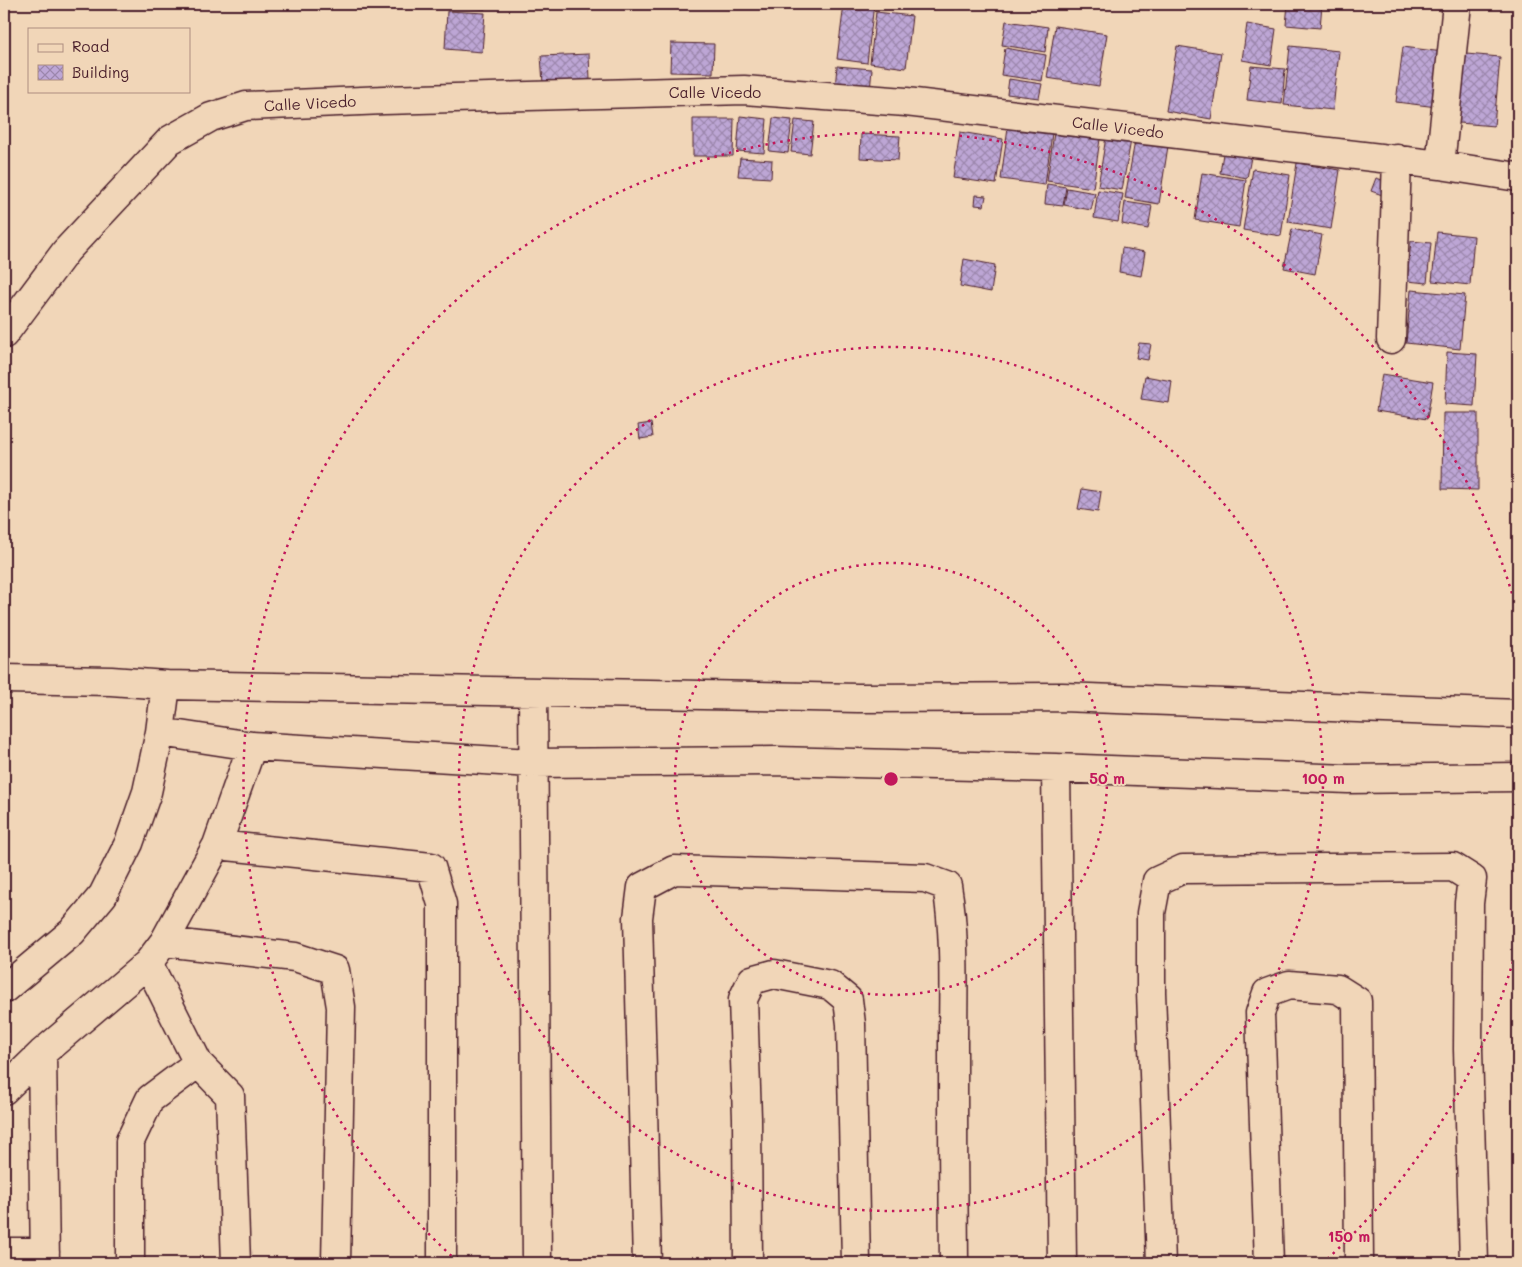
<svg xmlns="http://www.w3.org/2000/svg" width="1522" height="1267" viewBox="0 0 1522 1267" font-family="Mali,sans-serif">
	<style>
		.building { fill: url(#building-cross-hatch); stroke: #4a1f2b }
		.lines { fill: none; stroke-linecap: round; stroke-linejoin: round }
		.minor-casing { stroke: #4a1f2b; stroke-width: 31 }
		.minor { stroke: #f1d6b8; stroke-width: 28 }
		.ring { fill: none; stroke: #c2185b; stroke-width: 2.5; stroke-dasharray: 2.5 5 }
		.labels { text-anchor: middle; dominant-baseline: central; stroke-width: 4; stroke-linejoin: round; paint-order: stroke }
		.street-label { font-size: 15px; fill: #4a1f2b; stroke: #f1d6b8 }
		.centre { fill: #c2185b; stroke: #f1d6b8; stroke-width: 2.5 }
		.ring-label { font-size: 15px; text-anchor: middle; font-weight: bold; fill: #c2185b; stroke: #f1d6b8; stroke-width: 4; stroke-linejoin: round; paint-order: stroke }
	</style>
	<defs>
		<pattern id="building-cross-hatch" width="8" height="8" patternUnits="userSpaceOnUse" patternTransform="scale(1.25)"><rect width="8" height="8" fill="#bda6d5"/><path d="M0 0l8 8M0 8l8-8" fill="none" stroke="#9c87ad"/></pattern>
	</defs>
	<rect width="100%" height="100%" fill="#f1d6b8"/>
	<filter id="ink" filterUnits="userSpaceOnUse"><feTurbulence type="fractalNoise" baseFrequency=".02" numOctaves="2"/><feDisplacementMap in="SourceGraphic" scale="10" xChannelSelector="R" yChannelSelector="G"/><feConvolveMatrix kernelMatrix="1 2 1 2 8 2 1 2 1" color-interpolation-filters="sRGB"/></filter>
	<g filter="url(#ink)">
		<path class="building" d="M 462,4 L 485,4 L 485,9 L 462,7 Z
			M 844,4 L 874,4 L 867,63 L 837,59 Z
			M 1288,4 L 1322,4 L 1320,28 L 1286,25 Z
			M 1403,4 L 1440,4 L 1440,9 L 1403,6 Z
			M 447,11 L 485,13 L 482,52 L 445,49 Z
			M 876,12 L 912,16 L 906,68 L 870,63 Z
			M 1006,21 L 1048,27 L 1045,52 L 1002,45 Z
			M 1247,24 L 1276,29 L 1271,65 L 1242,60 Z
			M 1055,26 L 1107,34 L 1099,86 L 1047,78 Z
			M 671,43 L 714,44 L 713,73 L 670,72 Z
			M 1177,46 L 1221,53 L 1211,119 L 1166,111 Z
			M 1290,46 L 1339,51 L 1333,110 L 1284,105 Z
			M 1403,47 L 1443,52 L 1437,107 L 1396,102 Z
			M 1005,48 L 1046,55 L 1042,81 L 1001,75 Z
			M 1455,53 L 1500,57 L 1494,126 L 1448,122 Z
			M 589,54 L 590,80 L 543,83 L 541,56 Z
			M 837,66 L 872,69 L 870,91 L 835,88 Z
			M 1251,66 L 1285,69 L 1282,104 L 1247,100 Z
			M 1009,79 L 1042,84 L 1039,98 L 1007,94 Z
			M 740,116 L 767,119 L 764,153 L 737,151 Z
			M 773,118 L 792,120 L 788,153 L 769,151 Z
			M 693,119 L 734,119 L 733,156 L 693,156 Z
			M 795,120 L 814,122 L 810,154 L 791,152 Z
			M 1008,127 L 1052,133 L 1045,185 L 1001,179 Z
			M 960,132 L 1003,139 L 996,184 L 953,178 Z
			M 1054,133 L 1100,139 L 1093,188 L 1047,181 Z
			M 861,134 L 900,136 L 898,160 L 860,158 Z
			M 1106,137 L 1131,140 L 1122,190 L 1098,186 Z
			M 1135,141 L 1168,146 L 1159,204 L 1125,198 Z
			M 1224,147 L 1252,152 L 1247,178 L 1220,173 Z
			M 740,158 L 772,160 L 771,178 L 738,176 Z
			M 1297,163 L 1340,170 L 1331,229 L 1288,222 Z
			M 1253,169 L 1290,175 L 1281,236 L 1243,230 Z
			M 1202,173 L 1246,180 L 1239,227 L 1195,220 Z
			M 1376,178 L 1389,182 L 1385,196 L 1371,191 Z
			M 1047,184 L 1066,187 L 1063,206 L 1045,204 Z
			M 1067,188 L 1095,193 L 1091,210 L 1064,205 Z
			M 1098,190 L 1123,194 L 1118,222 L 1094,218 Z
			M 976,195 L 986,196 L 984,206 L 975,205 Z
			M 1125,202 L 1152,206 L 1148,229 L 1122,224 Z
			M 1292,229 L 1322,235 L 1315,274 L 1284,268 Z
			M 1437,232 L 1474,236 L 1470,285 L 1432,281 Z
			M 1411,241 L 1431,243 L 1427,283 L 1407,281 Z
			M 1122,248 L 1145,252 L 1141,276 L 1119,272 Z
			M 964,259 L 995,265 L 991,292 L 960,286 Z
			M 1411,290 L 1465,295 L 1460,349 L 1406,343 Z
			M 1139,343 L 1151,344 L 1148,360 L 1136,358 Z
			M 1447,352 L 1477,354 L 1474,406 L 1445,404 Z
			M 1382,374 L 1433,382 L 1427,419 L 1376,411 Z
			M 1145,376 L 1172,381 L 1169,403 L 1141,399 Z
			M 1443,413 L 1478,413 L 1478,490 L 1442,489 Z
			M 651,423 L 653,437 L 640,439 L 638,425 Z
			M 1082,489 L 1101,492 L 1098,512 L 1078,509 Z"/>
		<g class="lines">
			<g class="minor-casing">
				<path id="minor" d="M 1440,165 L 1457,4
					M 4,334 L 66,251 L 170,140 L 211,117 L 246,106 L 384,100 L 744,90 L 906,102 L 1440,165 L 1518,177
					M 1391,339 L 1397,159
					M 4,679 L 111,681 L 166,685 L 858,698 L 1062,697 L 1518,714
					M 533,692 L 537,1263
					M 160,732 L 252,746 L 532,763 L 776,761 L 1056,768 L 1348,779 L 1518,777
					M 1056,768 L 1062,1263
					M 217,845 L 431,867 L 442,904 L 442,1263
					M 164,942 L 295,957 L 335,970 L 341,1007 L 336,1263
					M 148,963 L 198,1063 L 230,1096 L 236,1263
					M 4,989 L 72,932 L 103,895 L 129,843 L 147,792 L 160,732 L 166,685
					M 42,1053 L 45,1263
					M 4,1090 L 42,1053 L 148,963 L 164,942 L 217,845 L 252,746
					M 4,1252 L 45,1252
					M 130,1263 L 130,1141 L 150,1099 L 198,1063
					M 647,1263 L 638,918 L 642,887 L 674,870 L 925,878 L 947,886 C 956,938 953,993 953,1046 C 953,1118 953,1191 954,1263
					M 748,1263 L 747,1118 L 743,999 L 752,980 L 774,974 L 830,985 L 848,1000 L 851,1024 L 856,1263
					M 1161,1263 L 1151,992 L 1151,913 L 1157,881 L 1183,869 L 1453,867 L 1472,879 L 1469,903 L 1468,1049 L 1474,1263
					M 1269,1263 L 1260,1013 L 1267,993 L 1289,985 L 1338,989 L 1357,1001 L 1359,1263"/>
			</g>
			<use href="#minor" class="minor"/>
		</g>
	</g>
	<g class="ring">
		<circle cx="891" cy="779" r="216"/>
		<circle cx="891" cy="779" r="432"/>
		<path d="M1517 947A648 648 0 0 1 1325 1261M457 1261A648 648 0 1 1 1517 611"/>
	</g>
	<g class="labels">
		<g class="street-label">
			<text x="715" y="92">Calle Vicedo</text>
			<text transform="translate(310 103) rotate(-3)">Calle Vicedo</text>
			<text transform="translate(1118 127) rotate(7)">Calle Vicedo</text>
		</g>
	</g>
	<circle cx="891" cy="779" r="8" class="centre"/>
	<g class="ring-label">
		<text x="1107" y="784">50 m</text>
		<text x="1323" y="784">100 m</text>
		<text x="1349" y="1242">150 m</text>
	</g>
	<rect width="1522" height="1267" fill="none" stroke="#f1d6b8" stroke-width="20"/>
	<rect x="10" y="10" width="1502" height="1247" fill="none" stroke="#4a1f2b" stroke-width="2" filter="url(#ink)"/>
	<rect x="28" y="28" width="162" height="65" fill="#f1d6b8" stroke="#ae8d80"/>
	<rect x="38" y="44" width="25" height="8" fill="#f1d6b8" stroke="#ae8d80"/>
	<text x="72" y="52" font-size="15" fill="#4a1f2b">Road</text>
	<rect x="38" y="65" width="25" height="15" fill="url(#building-cross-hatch)" stroke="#ae8d80"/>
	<text x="72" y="78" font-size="15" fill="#4a1f2b">Building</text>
</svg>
